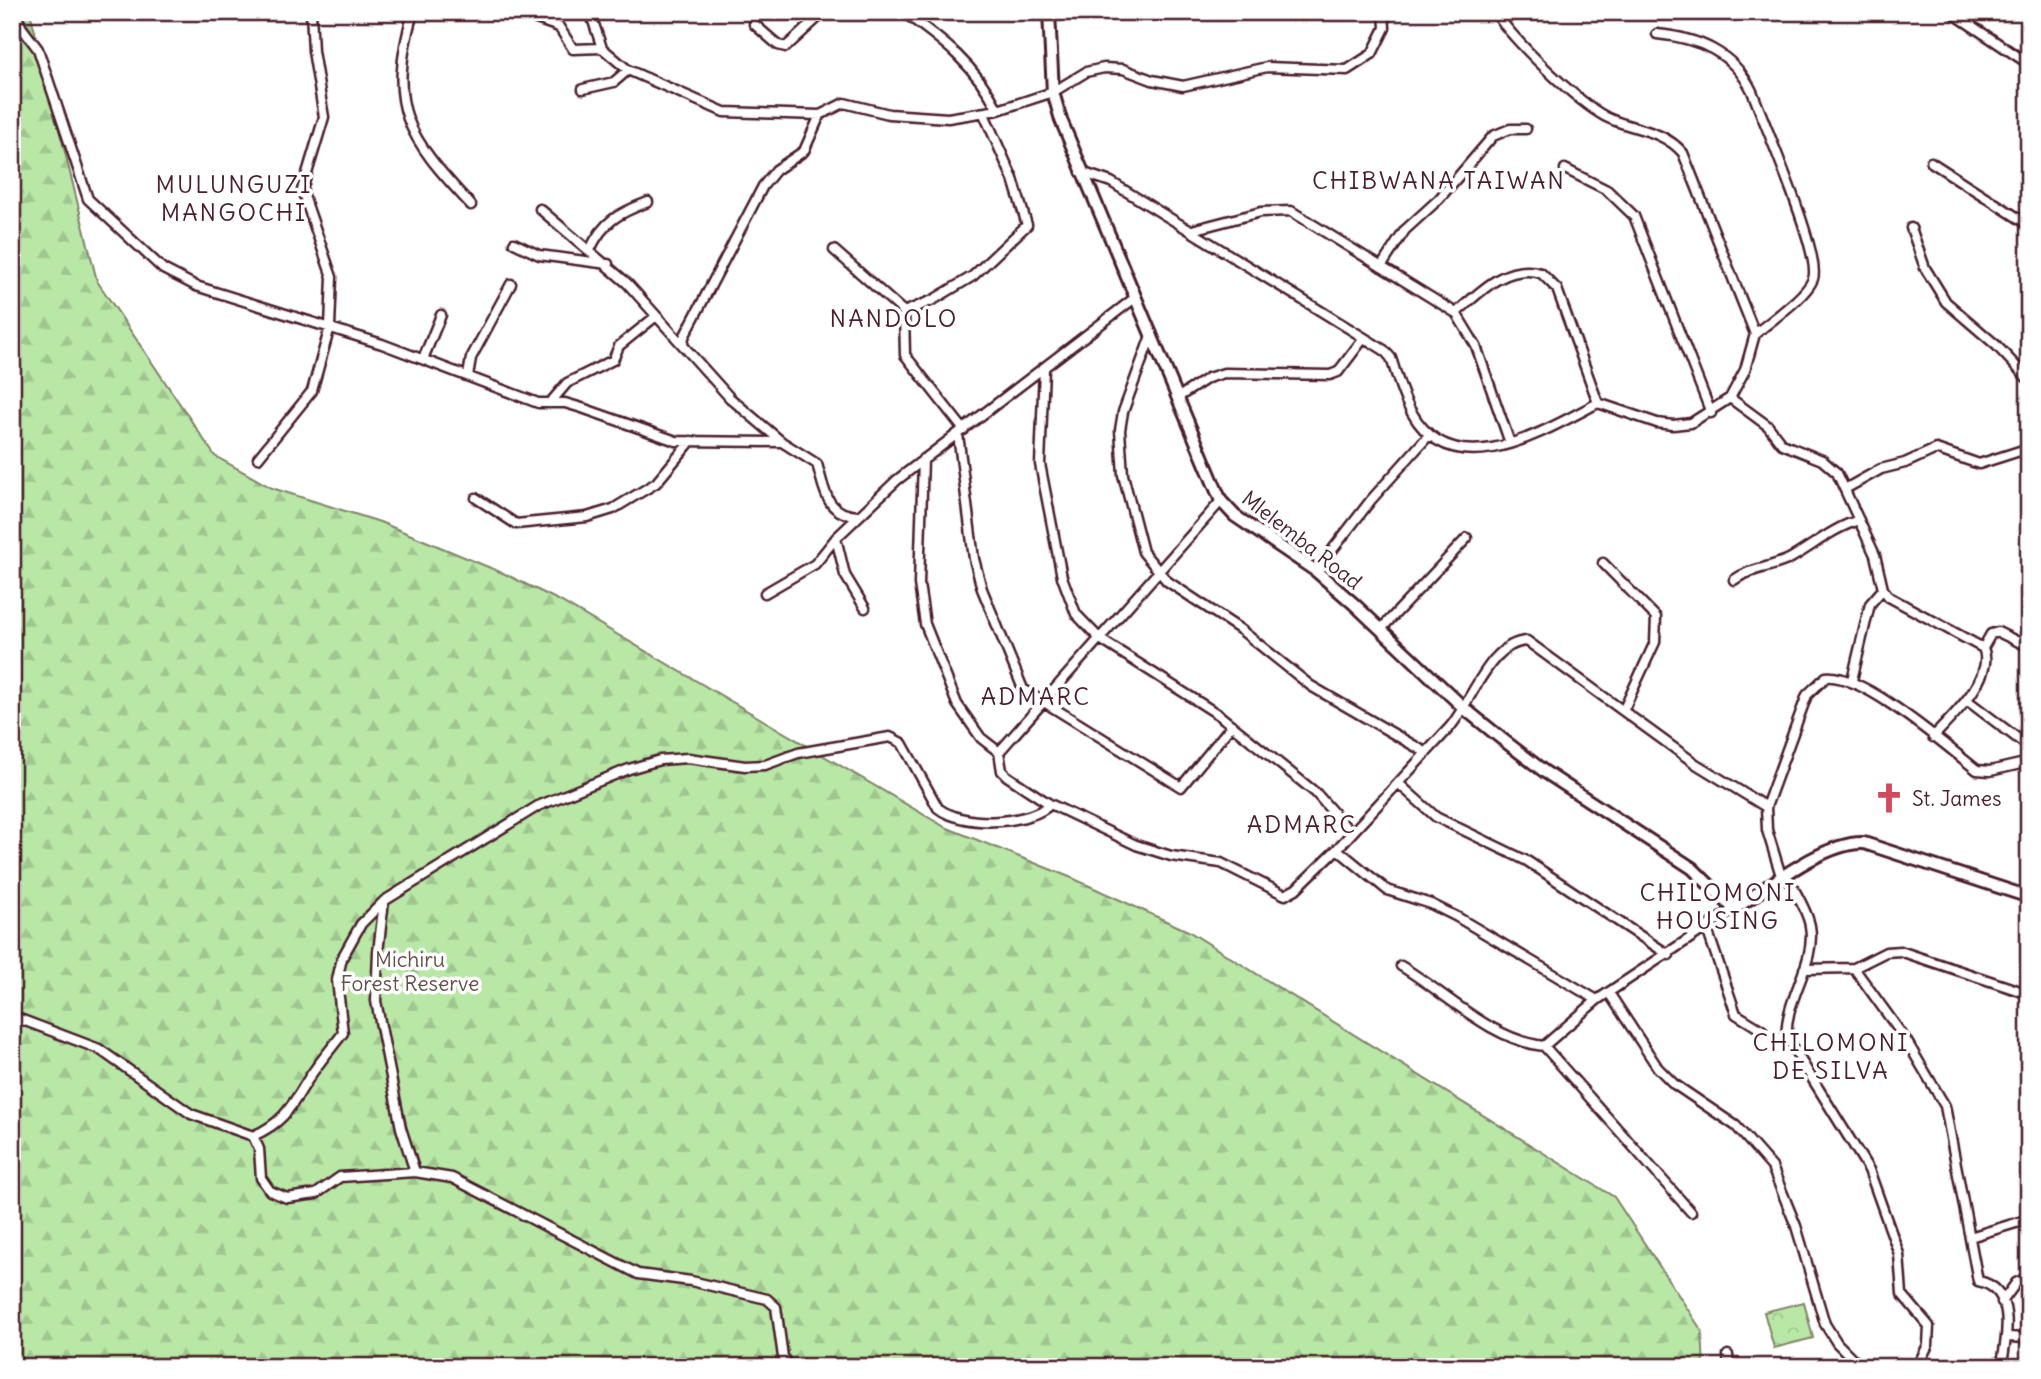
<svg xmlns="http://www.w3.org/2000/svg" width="2041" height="1379" viewBox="0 0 2041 1379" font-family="Delius,sans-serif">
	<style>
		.forest { fill: url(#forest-firs); stroke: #818368; stroke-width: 2 }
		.park { fill: url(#park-crowns); stroke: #818368; stroke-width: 2 }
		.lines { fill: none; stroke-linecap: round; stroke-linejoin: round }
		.street-casing { stroke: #4a1f2b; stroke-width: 13 }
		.secondary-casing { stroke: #4a1f2b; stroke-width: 16 }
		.street { stroke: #fff; stroke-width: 8 }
		.secondary { stroke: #fff; stroke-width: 10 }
		.labels { text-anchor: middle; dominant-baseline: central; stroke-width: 7; stroke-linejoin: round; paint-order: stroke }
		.street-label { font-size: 21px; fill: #4a1f2b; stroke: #fff }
		.poi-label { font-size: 21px; fill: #4a1f2b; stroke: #fff; text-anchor: start }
		.park-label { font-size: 21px; fill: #66514a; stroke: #fff }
		.quarter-label { font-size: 24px; letter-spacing: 2px; fill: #4a1f2b; stroke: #fff }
	</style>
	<defs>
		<pattern id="forest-firs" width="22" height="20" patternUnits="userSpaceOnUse" patternTransform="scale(1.75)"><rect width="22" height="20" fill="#b8e7a6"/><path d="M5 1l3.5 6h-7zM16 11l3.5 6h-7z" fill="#a0c68f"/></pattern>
		<pattern id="park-crowns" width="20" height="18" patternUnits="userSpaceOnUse" patternTransform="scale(1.75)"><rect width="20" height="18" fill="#b8e7a6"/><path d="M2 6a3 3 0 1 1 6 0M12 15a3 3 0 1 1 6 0" fill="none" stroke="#a0c68f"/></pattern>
	</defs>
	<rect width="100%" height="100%" fill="#fff"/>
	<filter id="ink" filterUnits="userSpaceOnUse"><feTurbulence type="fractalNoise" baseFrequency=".0143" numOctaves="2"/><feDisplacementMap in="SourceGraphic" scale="14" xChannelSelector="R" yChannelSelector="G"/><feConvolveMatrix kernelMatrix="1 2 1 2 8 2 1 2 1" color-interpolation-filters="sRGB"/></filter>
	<g filter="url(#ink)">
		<path class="forest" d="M 12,12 L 30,12 L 97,281 L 215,456 L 272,488 L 380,522 L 505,574 L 560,601 L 945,827 L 1072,878 L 1188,931 L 1614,1197 L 1702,1331 L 1704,1367 L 12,1367 Z"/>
		<path class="park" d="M 1804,1302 L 1813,1338 L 1774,1348 L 1764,1312 Z"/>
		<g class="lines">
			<g class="street-casing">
				<path id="street" d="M 15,12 L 22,28 L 38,49 L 88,199 L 163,269 L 196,286 L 382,344 L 538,403 L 565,403 L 582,408 L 676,441 L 782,442
					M 413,12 C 386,108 407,136 471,205
					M 590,12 L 602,48
					M 903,12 C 943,40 976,66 998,110
					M 1951,12 L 2029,64
					M 528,16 L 559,27 L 573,49 L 602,48 L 628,70 L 724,112 L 820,115 L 844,103 L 889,114 L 948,118 L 998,110 L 1053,92 L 1086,72 L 1104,68 L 1123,69 L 1152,80 L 1183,86 L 1267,67 L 1347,70 L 1372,54 L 1385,28 L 1384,12
					M 754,24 L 778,45 L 786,47 L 824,12
					M 1657,34 C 1698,38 1733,52 1752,91 C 1763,121 1822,255 1813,279 C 1806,297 1770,321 1755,334
					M 583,89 L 614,82 L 628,70
					M 1931,162 L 2029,225
					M 1565,169 L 1607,190 L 1634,216 L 1711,413
					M 1081,172 L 1111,182 L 1384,350 L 1391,358 C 1397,376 1402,397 1412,413 C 1454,487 1544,431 1598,403 L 1657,423 L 1673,425 L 1691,423 L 1730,398 L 1745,370 L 1755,334 L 1683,153 C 1663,129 1632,130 1606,117 C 1576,101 1514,41 1495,12
					M 540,209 L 627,283 L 730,398 L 782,442 L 817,464 C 825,490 825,514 858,516
					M 1911,228 L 1925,268 L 1946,302 L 1996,345 L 2029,380
					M 1192,230 L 1261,212 L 1291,211 L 1456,313 L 1476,346 L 1510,443
					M 514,243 L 539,255 L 608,264
					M 590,250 C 603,221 619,213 648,202
					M 834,250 L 904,312 L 905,355 L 964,430
					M 1381,267 L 1405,230 L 1439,199 L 1493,136 L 1510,129 L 1526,129
					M 904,312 L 933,300 L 973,276 L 1027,225 L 1013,179 L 984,114
					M 1456,313 C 1480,292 1506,263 1541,273 L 1557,289 L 1598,403
					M 1152,333 L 1123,412 L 1120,430 L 1123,475 L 1143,552 L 1167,581 L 1241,630 L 1311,686 L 1425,752
					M 683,344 L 684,337 L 763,186 L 776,170 L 804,151 L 820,115
					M 423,359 L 441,315
					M 1044,369 L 1040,464 L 1062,577 L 1076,614 L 1100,639 L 1219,715 L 1316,793 L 1351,833
					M 468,376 L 471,358 L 511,284
					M 1177,398 L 1208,378 L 1224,373 L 1330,375 L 1338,372 L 1363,339
					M 1730,398 L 1768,426 L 1782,444 L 1822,460 L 1837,473 L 1875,555 L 1883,589 L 1889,597 L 1983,648 C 1996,676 1950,719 1933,737
					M 550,403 L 567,383 L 613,360 L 619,346 L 655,317
					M 958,434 L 974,559 L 982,589 L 1023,689 L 1181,787 L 1232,725
					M 258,458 L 312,391 L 330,327 L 332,277 L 302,190 L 324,117 L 313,51 L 311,12
					M 923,459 L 919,584 L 925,624 L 957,704 L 981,738 L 999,752
					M 1845,489 L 1881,469 L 1905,463 L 1936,449 L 1979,464 L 2029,448
					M 476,498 L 516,524 L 587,517 L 613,509 L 656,483 L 691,441
					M 1221,501 L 999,752 L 1002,771 L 1007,776 L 1048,803 L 1136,845 L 1171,856 L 1221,863 L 1285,895 L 1296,889 L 1337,849 L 1450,727 C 1472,701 1490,642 1527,641 L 1696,764 L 1766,807
					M 836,538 L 845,575 L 865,608
					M 1603,563 L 1656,617 L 1655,642 L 1624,709
					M 1316,571 L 1371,500 L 1429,435
					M 1734,580 C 1752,567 1773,568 1791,558 C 1814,545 1833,528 1859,520
					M 765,593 L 815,564 L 836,538 L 897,480 L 1136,297
					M 1382,628 L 1467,538
					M 1983,648 L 1991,634 L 1998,632 L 2029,647
					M 1852,680 L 1870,604 L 1883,589
					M 1968,701 L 2029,747
					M 1398,783 L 1436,817 L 1527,861 L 1669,955
					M 1337,849 L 1387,890 L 1431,904 L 1457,917 L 1597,1000
					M 1787,876 C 1794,891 1807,909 1810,926 C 1817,964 1783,1001 1787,1038 L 1869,1170 L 1899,1254 L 1902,1294 L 1929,1326 L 1928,1345 L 1917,1367
					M 1782,879 L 1767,830 L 1766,807 L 1807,695 L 1826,677 C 1863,673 1946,746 1977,770 L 1990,771 L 2029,762
					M 384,901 L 378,952 L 376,1001 L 401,1128 L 415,1172
					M 1707,929 L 1736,1014 L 1762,1030
					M 1401,966 C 1446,993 1491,1040 1544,1046 L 1597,1000 L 1734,909
					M 1854,968 L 1906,1040 L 1945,1106 L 1978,1281 C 2017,1288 2007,1339 2001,1367
					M 1804,969 L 1854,968 L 1886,952 L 1900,951 L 2029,994
					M 1609,993 L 1658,1068 L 1674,1084 L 1736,1126 L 1772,1167 L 1796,1226 L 1825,1324 L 1837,1343 L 1861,1367
					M 12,1016 L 99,1049 L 191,1114 L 253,1136 C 286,1121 291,1106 309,1078 C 319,1062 332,1048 343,1033 L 337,980 L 342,958 L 361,924 L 384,901 L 538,806 L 629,769 L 660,760 L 688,758 L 745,766 L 765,765 L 798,753 L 890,737 L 902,743 L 938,808 C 962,827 1023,825 1047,807 L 1048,803
					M 1544,1046 L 1691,1212
					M 253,1136 L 259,1149 L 261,1178 L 270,1191 L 287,1198 L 316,1194 L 340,1177 L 415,1172 L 452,1178 L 638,1274 L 691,1281 L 767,1299 L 776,1307 L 783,1357 L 789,1367
					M 1970,1237 L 2029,1219
					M 2002,1302 L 2016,1283 L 2029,1277
					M 2007,1337 L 2029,1338
					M 1728,1355 L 1729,1367"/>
			</g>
			<g class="secondary-casing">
				<path id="secondary" d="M 1049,12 L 1053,92 L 1061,120 L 1221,501 L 1235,516 L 1316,571 L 1354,604 L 1465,709 L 1502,739 L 1545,772 L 1692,868 L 1734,909 C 1767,888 1825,841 1864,843 L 2029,897"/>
			</g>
			<use href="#street" class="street"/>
			<use href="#secondary" class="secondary"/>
		</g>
	</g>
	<defs>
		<g id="church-bare" transform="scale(2.415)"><path d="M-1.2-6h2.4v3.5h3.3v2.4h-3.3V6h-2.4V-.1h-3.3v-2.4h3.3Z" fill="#d1495b" stroke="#fff" stroke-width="2.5" paint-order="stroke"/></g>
	</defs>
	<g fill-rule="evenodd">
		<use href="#church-bare" x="1889" y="798"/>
	</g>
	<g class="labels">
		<g class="street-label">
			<text transform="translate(1302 540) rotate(38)">Mlelemba Road</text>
		</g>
		<g class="poi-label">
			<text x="1912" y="798">St. James</text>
		</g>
		<g class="park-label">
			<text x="410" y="959">Michiru<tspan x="410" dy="24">Forest Reserve</tspan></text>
		</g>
		<g class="quarter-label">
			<text x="1439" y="180">CHIBWANA TAIWAN</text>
			<text x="234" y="184">MULUNGUZI<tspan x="234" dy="28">MANGOCHI</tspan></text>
			<text x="894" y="318">NANDOLO</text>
			<text x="1036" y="696">ADMARC</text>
			<text x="1302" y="824">ADMARC</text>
			<text x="1718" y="892">CHILOMONI<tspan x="1718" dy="28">HOUSING</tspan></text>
			<text x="1831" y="1042">CHILOMONI<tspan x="1831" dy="28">DE SILVA</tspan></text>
		</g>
	</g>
	<rect width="2041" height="1379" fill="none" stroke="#fff" stroke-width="42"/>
	<rect x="21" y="21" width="1999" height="1337" fill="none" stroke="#4a1f2b" stroke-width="2.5" filter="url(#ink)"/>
</svg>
